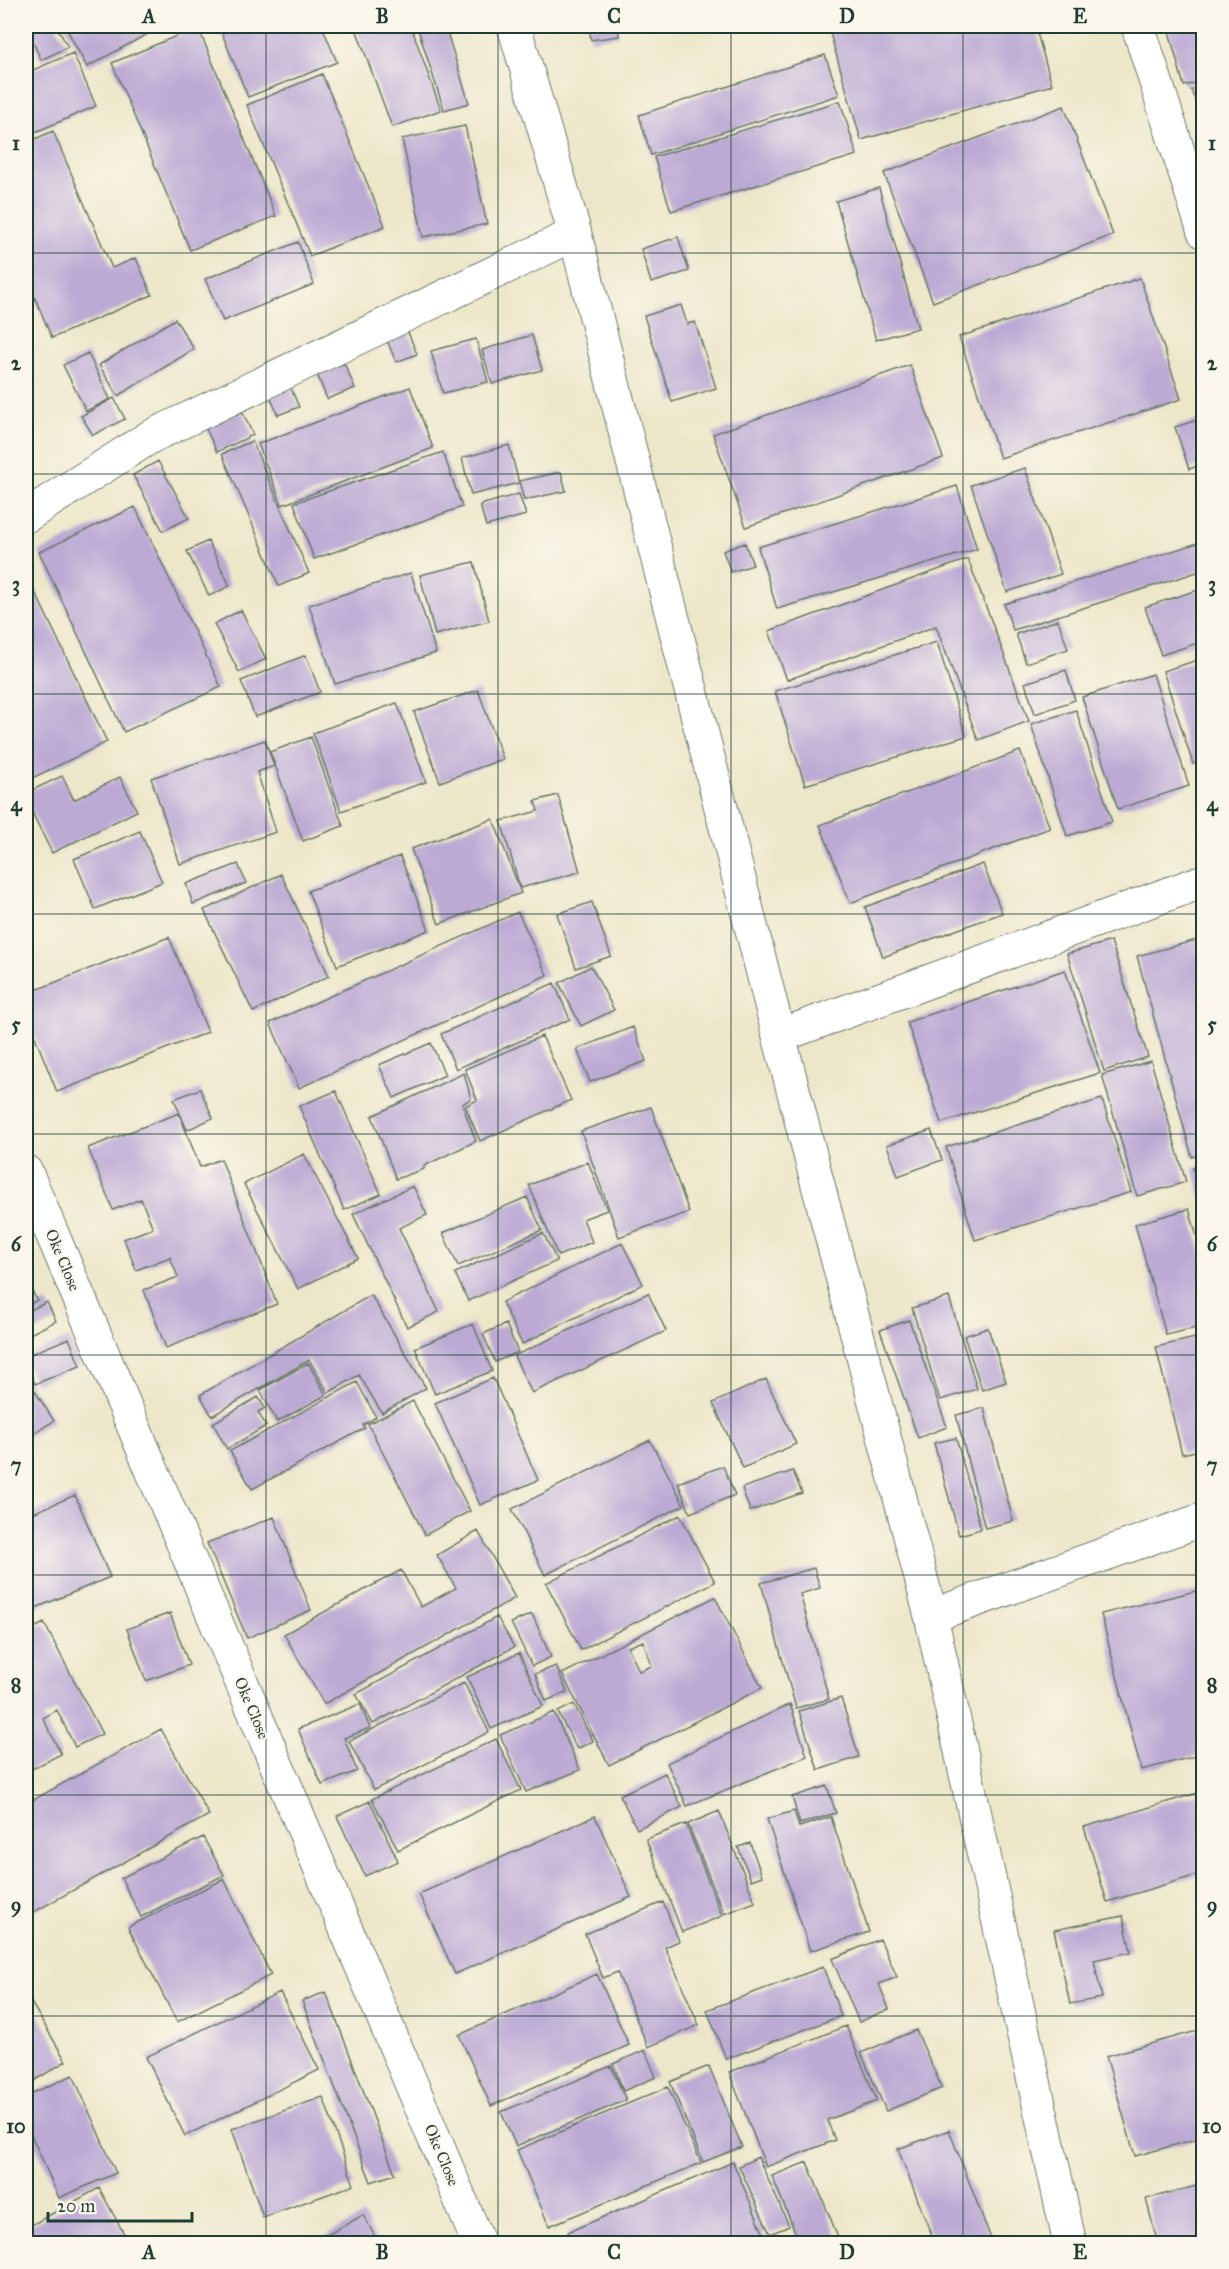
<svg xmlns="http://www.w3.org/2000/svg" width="1229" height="2269" viewBox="0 0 1229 2269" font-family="'IM FELL Great Primer',serif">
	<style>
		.building { fill: #bcaad4; fill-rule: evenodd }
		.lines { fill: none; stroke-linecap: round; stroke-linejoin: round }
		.minor-casing { stroke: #677868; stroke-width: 35 }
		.minor { stroke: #fff; stroke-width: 33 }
		.grid { fill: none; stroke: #1f3d34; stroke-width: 1.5; stroke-opacity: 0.55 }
		.labels { text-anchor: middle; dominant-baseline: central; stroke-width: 4.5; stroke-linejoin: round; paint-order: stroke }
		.street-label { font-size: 16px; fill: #1f3d34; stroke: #fbf7ec }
		.neatline { fill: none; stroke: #1f3d34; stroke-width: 2 }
		.grid-label { font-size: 20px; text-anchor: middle; font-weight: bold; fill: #1f3d34 }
	</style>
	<rect width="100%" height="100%" fill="#fbf7ec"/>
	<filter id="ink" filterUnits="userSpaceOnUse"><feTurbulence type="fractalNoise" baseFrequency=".0167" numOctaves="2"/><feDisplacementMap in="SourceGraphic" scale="12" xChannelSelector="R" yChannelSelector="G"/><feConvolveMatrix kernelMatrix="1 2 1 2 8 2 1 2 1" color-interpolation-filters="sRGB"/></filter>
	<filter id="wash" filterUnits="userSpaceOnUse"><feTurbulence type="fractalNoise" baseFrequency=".008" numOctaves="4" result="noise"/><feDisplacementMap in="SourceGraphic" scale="24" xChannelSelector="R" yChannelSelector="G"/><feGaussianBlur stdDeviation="1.35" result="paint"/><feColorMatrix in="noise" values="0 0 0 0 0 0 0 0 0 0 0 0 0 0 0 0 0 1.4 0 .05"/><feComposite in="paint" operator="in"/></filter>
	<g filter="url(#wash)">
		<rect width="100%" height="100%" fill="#ede7ca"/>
		<g id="blocks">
			<path class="building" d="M 26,26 L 56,26 L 68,47 L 41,60 Z
				M 65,26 L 162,26 L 87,67 Z
				M 219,26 L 322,26 L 337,62 L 248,97 Z
				M 355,26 L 411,26 L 441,110 L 392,127 Z
				M 417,26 L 445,26 L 469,103 L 444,110 Z
				M 589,26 L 618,26 L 619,36 L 591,40 Z
				M 828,26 L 1035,26 L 1052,85 L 861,140 Z
				M 1177,26 L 1199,26 L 1204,43 L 1204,81 L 1184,86 L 1168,28 Z
				M 198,27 L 276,216 L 190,250 L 112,63 Z
				M 73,53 L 96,106 L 26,136 L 26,73 Z
				M 825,55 L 839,95 L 651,155 L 639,115 Z
				M 322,74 L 385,226 L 310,256 L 247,105 Z
				M 1204,85 L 1204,107 L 1199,109 L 1191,90 Z
				M 840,101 L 857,155 L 671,211 L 654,157 Z
				M 1064,106 L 1113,235 L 933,302 L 884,173 Z
				M 465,126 L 487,224 L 423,237 L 402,139 Z
				M 53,131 L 112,268 L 136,258 L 152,295 L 52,338 L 26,277 L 26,143 Z
				M 879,188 L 918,328 L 876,340 L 836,201 Z
				M 678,237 L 689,271 L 651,283 L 641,249 Z
				M 298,242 L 314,284 L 223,321 L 205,279 Z
				M 1140,278 L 1181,399 L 1000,458 L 959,337 Z
				M 681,305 L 687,324 L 695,322 L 716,388 L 672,402 L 644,316 Z
				M 175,319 L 194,349 L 118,396 L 99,365 Z
				M 405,325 L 417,354 L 396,362 L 384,333 Z
				M 532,335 L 542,370 L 492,384 L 482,350 Z
				M 476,339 L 488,382 L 443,393 L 431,351 Z
				M 88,353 L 110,399 L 86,411 L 63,365 Z
				M 344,363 L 355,388 L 327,399 L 317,374 Z
				M 910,365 L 943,458 L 746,527 L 713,434 Z
				M 286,377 L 299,407 L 278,415 L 265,385 Z
				M 410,387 L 433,448 L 282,505 L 258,444 Z
				M 114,398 L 125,419 L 93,435 L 81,416 Z
				M 242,411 L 253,435 L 217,452 L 205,427 Z
				M 1204,418 L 1204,464 L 1189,469 L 1175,427 Z
				M 252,441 L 309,573 L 279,586 L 222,454 Z
				M 509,445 L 519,483 L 471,495 L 462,458 Z
				M 443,452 L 462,507 L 314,559 L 294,503 Z
				M 158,461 L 189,518 L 163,531 L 133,475 Z
				M 1025,468 L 1061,574 L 1007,592 L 971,485 Z
				M 561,472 L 566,491 L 524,500 L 519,481 Z
				M 957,486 L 977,549 L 777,609 L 758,547 Z
				M 519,494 L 526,515 L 486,526 L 480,505 Z
				M 135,507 L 221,687 L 124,732 L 39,552 Z
				M 208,541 L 230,586 L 209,596 L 187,551 Z
				M 1204,541 L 1204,570 L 1013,630 L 1004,604 Z
				M 745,543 L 753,565 L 731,572 L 723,551 Z
				M 968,559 L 1029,721 L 978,740 L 936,626 L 787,680 L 769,631 Z
				M 474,562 L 489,621 L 435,635 L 420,575 Z
				M 411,573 L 436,653 L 335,684 L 309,605 Z
				M 27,575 L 107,742 L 26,781 L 26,576 Z
				M 1204,588 L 1204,641 L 1161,655 L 1145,607 Z
				M 241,610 L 266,659 L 239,672 L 214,624 Z
				M 1058,620 L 1068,649 L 1026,663 L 1016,634 Z
				M 937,642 L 966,736 L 805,785 L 775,691 Z
				M 306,655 L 320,692 L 255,717 L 241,681 Z
				M 1204,658 L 1204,761 L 1193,764 L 1163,671 Z
				M 1066,670 L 1075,700 L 1035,714 L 1025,683 Z
				M 1153,674 L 1189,786 L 1118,809 L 1082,697 Z
				M 478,690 L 503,759 L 440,782 L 414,712 Z
				M 397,703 L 426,782 L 341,811 L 313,733 Z
				M 1076,710 L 1112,822 L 1067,836 L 1031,724 Z
				M 311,737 L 343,826 L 303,841 L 270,752 Z
				M 265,740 L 274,766 L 257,772 L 276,832 L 180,864 L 151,778 Z
				M 1020,751 L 1050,828 L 850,903 L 820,825 Z
				M 62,776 L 74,800 L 120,777 L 137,811 L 52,853 L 26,800 L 26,793 Z
				M 558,795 L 580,872 L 520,888 L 501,821 L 538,811 L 535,801 Z
				M 493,819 L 521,893 L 439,924 L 411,849 Z
				M 140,831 L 162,882 L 95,909 L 74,859 Z
				M 400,856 L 429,930 L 337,966 L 308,891 Z
				M 238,864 L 246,883 L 193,904 L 186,884 Z
				M 983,864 L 1002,913 L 883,957 L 865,907 Z
				M 281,874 L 329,976 L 253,1012 L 204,910 Z
				M 592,902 L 611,956 L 576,968 L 557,914 Z
				M 518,912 L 547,975 L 299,1088 L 270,1023 Z
				M 169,937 L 208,1032 L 57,1092 L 26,1014 L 26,994 Z
				M 1204,938 L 1204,1153 L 1192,1157 L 1137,956 Z
				M 1111,941 L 1148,1057 L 1104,1071 L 1067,954 Z
				M 591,966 L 614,1010 L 581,1026 L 559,983 Z
				M 1065,970 L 1100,1073 L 941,1123 L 907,1022 Z
				M 554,983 L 570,1019 L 456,1069 L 441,1034 Z
				M 633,1027 L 646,1061 L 590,1082 L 577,1049 Z
				M 542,1036 L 571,1100 L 480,1141 L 465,1106 L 477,1100 L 465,1069 Z
				M 431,1043 L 445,1075 L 394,1098 L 379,1065 Z
				M 1151,1061 L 1186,1182 L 1137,1196 L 1102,1075 Z
				M 464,1073 L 471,1099 L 462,1104 L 476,1141 L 424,1166 L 424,1169 L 396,1179 L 372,1116 Z
				M 200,1089 L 213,1118 L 187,1130 L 174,1099 Z
				M 336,1091 L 381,1194 L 344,1210 L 299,1106 Z
				M 1102,1099 L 1131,1192 L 975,1240 L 946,1147 Z
				M 651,1107 L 689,1212 L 619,1237 L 581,1131 Z
				M 179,1113 L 200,1167 L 221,1159 L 277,1304 L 166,1348 L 144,1290 L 178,1277 L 170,1257 L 136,1270 L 124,1239 L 153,1228 L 141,1199 L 113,1210 L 88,1148 Z
				M 931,1130 L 942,1160 L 898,1176 L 887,1145 Z
				M 304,1154 L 358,1258 L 298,1289 L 244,1184 Z
				M 588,1162 L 607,1210 L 583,1219 L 592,1242 L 558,1256 L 529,1185 Z
				M 1204,1165 L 1204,1203 L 1203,1203 L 1193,1168 Z
				M 413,1186 L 427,1215 L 399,1228 L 439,1312 L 407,1327 L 353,1214 Z
				M 527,1197 L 542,1230 L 458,1266 L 443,1233 Z
				M 1189,1209 L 1204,1261 L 1204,1326 L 1166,1335 L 1135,1224 Z
				M 543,1233 L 557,1261 L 468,1301 L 455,1273 Z
				M 622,1243 L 643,1284 L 522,1344 L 502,1302 Z
				M 26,1281 L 37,1300 L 26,1307 Z
				M 648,1293 L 666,1331 L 532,1393 L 514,1356 Z
				M 371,1295 L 426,1388 L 382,1413 L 359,1375 L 328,1393 L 309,1360 L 212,1416 L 200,1395 Z
				M 949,1297 L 977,1389 L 940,1400 L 912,1308 Z
				M 47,1302 L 56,1321 L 26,1336 L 26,1312 Z
				M 909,1320 L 947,1427 L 918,1438 L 880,1330 Z
				M 473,1324 L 492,1371 L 435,1394 L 415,1348 Z
				M 506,1324 L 518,1352 L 495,1362 L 483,1334 Z
				M 988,1328 L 1006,1382 L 982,1390 L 964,1336 Z
				M 1204,1336 L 1204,1449 L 1182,1454 L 1156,1347 Z
				M 69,1338 L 80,1366 L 35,1384 L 26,1361 L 26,1356 Z
				M 308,1363 L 326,1395 L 277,1422 L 260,1390 Z
				M 26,1377 L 54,1421 L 26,1438 Z
				M 493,1378 L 538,1480 L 480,1505 L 435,1403 Z
				M 766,1379 L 796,1444 L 743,1468 L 713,1403 Z
				M 357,1382 L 376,1417 L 363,1425 L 365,1428 L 252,1489 L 230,1451 Z
				M 258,1397 L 265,1408 L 258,1412 L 266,1426 L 227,1449 L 213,1423 Z
				M 413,1401 L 470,1511 L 425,1535 L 368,1424 Z
				M 984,1408 L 1013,1521 L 985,1528 L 956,1415 Z
				M 956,1438 L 981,1529 L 959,1535 L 934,1443 Z
				M 650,1440 L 684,1505 L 545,1575 L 512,1509 Z
				M 723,1466 L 735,1495 L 690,1513 L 678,1483 Z
				M 793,1471 L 802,1493 L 750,1511 L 742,1488 Z
				M 75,1495 L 110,1577 L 26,1612 L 26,1516 Z
				M 680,1515 L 715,1582 L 581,1650 L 546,1583 Z
				M 274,1517 L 311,1610 L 247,1638 L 207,1543 Z
				M 478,1531 L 515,1598 L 324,1704 L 284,1634 L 401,1570 L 421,1607 L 456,1588 L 437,1555 Z
				M 814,1568 L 820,1588 L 800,1594 L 829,1699 L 796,1708 L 761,1583 Z
				M 1204,1589 L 1204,1754 L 1141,1770 L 1101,1614 Z
				M 715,1597 L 762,1688 L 609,1765 L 562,1674 ZM 643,1641 L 652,1666 L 639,1671 L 628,1647 Z
				M 170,1613 L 189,1665 L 146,1681 L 127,1629 Z
				M 532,1614 L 551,1657 L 532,1666 L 511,1623 Z
				M 497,1617 L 514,1647 L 373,1724 L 356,1694 Z
				M 44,1623 L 102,1734 L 75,1747 L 57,1710 L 43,1718 L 61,1754 L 26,1772 L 26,1632 Z
				M 519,1653 L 543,1706 L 491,1729 L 467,1677 Z
				M 556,1666 L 567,1692 L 546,1701 L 535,1674 Z
				M 464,1683 L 489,1732 L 374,1790 L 349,1741 Z
				M 841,1698 L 859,1757 L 818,1770 L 799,1711 Z
				M 360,1704 L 370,1728 L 344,1738 L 357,1771 L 322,1785 L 298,1729 Z
				M 574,1704 L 593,1741 L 577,1749 L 558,1712 Z
				M 790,1704 L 807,1756 L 687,1806 L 667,1763 Z
				M 554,1712 L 580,1770 L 526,1792 L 500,1735 Z
				M 161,1729 L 209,1815 L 34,1912 L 26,1896 L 26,1804 Z
				M 496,1739 L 521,1790 L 398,1850 L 372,1799 Z
				M 665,1773 L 682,1807 L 637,1829 L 620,1795 Z
				M 827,1786 L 836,1813 L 800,1824 L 792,1797 Z
				M 1204,1791 L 1204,1873 L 1107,1902 L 1084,1827 Z
				M 370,1801 L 398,1861 L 365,1876 L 337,1816 Z
				M 719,1811 L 755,1902 L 724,1914 L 688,1824 Z
				M 794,1811 L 799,1827 L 831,1817 L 869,1932 L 810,1951 L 767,1819 Z
				M 595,1816 L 631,1897 L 455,1974 L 419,1894 Z
				M 686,1824 L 722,1916 L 682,1932 L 646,1839 Z
				M 203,1837 L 224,1875 L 141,1917 L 121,1878 Z
				M 750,1843 L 762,1876 L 751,1880 L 738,1847 Z
				M 224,1879 L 271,1975 L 177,2022 L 128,1927 Z
				M 663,1902 L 679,1941 L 665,1947 L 699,2025 L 648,2047 L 617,1972 L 603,1978 L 585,1934 Z
				M 1123,1916 L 1131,1952 L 1094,1960 L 1102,1998 L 1070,2004 L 1054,1930 Z
				M 880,1939 L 897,1977 L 879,1984 L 889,2009 L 859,2022 L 832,1959 Z
				M 823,1967 L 841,2016 L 726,2059 L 707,2010 Z
				M 597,1974 L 629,2045 L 491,2106 L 459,2035 Z
				M 280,1992 L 319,2070 L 185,2136 L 146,2057 Z
				M 326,1992 L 395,2174 L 371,2182 L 302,2001 Z
				M 26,1994 L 66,2061 L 26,2086 Z
				M 846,2026 L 877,2101 L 827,2120 L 835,2140 L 766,2167 L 729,2072 Z
				M 1204,2029 L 1204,2137 L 1135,2156 L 1106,2056 Z
				M 916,2030 L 942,2088 L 886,2111 L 861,2053 Z
				M 645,2050 L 656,2077 L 623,2091 L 613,2064 Z
				M 611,2066 L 626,2100 L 516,2146 L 501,2112 Z
				M 709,2066 L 742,2147 L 703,2162 L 670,2082 Z
				M 73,2075 L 116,2173 L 59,2198 L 26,2123 L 26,2096 Z
				M 668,2087 L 701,2163 L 549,2226 L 517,2150 Z
				M 323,2097 L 354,2185 L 263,2217 L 232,2129 Z
				M 949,2130 L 993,2244 L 935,2244 L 898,2149 Z
				M 758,2157 L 789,2226 L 770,2234 L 739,2166 Z
				M 733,2162 L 765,2237 L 749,2244 L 573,2244 L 568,2232 Z
				M 807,2162 L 841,2244 L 800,2244 L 772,2176 Z
				M 1204,2184 L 1204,2244 L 1158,2244 L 1146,2199 Z
				M 99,2188 L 129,2243 L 26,2244 L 26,2228 Z
				M 363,2215 L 379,2244 L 311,2244 Z"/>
		</g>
	</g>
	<g filter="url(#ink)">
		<use href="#blocks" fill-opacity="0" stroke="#677868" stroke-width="1.5"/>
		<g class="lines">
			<g class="minor-casing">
				<path id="minor" d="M 514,26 L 575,234 L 779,1036 L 931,1616 L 1070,2244
					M 1138,26 L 1204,232
					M 26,516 L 150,437 L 575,234
					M 779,1036 L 1204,881
					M 26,1172 L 479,2244
					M 931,1616 L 1204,1519"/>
			</g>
			<use href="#minor" class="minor"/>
		</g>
	</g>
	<path class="grid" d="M 266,26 L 266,2244M 498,26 L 498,2244M 731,26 L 731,2244M 963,26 L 963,2244M 26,253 L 1204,253M 26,474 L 1204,474M 26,694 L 1204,694M 26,914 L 1204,914M 26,1134 L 1204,1134M 26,1355 L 1204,1355M 26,1575 L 1204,1575M 26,1795 L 1204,1795M 26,2016 L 1204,2016"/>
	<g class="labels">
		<g class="street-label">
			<text transform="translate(63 1260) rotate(67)">Oke Close</text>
			<text transform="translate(252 1708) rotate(67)">Oke Close</text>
			<text transform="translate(442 2155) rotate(67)">Oke Close</text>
		</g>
	</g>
	<rect width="1229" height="2269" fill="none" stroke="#fbf7ec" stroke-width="66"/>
	<path d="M48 2212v9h144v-9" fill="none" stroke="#1f3d34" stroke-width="3"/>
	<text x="57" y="2212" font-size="18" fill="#1f3d34" stroke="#fbf7ec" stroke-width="4.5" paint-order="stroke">20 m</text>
	<rect x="33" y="33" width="1163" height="2203" class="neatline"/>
	<g class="grid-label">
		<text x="149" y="23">A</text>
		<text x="382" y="23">B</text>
		<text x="614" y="23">C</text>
		<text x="847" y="23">D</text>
		<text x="1080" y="23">E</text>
		<text x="16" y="150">1</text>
		<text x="1212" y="150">1</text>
		<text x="16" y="370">2</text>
		<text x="1212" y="370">2</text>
		<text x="16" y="591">3</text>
		<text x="1212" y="591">3</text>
		<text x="16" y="811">4</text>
		<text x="1212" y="811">4</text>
		<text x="16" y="1031">5</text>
		<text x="1212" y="1031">5</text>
		<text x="16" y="1251">6</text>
		<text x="1212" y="1251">6</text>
		<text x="16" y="1472">7</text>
		<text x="1212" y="1472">7</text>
		<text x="16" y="1692">8</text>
		<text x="1212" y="1692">8</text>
		<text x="16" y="1912">9</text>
		<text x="1212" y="1912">9</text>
		<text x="16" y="2133">10</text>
		<text x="1212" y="2133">10</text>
		<text x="149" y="2259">A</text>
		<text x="382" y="2259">B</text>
		<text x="614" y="2259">C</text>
		<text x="847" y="2259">D</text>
		<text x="1080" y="2259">E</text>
	</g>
</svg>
